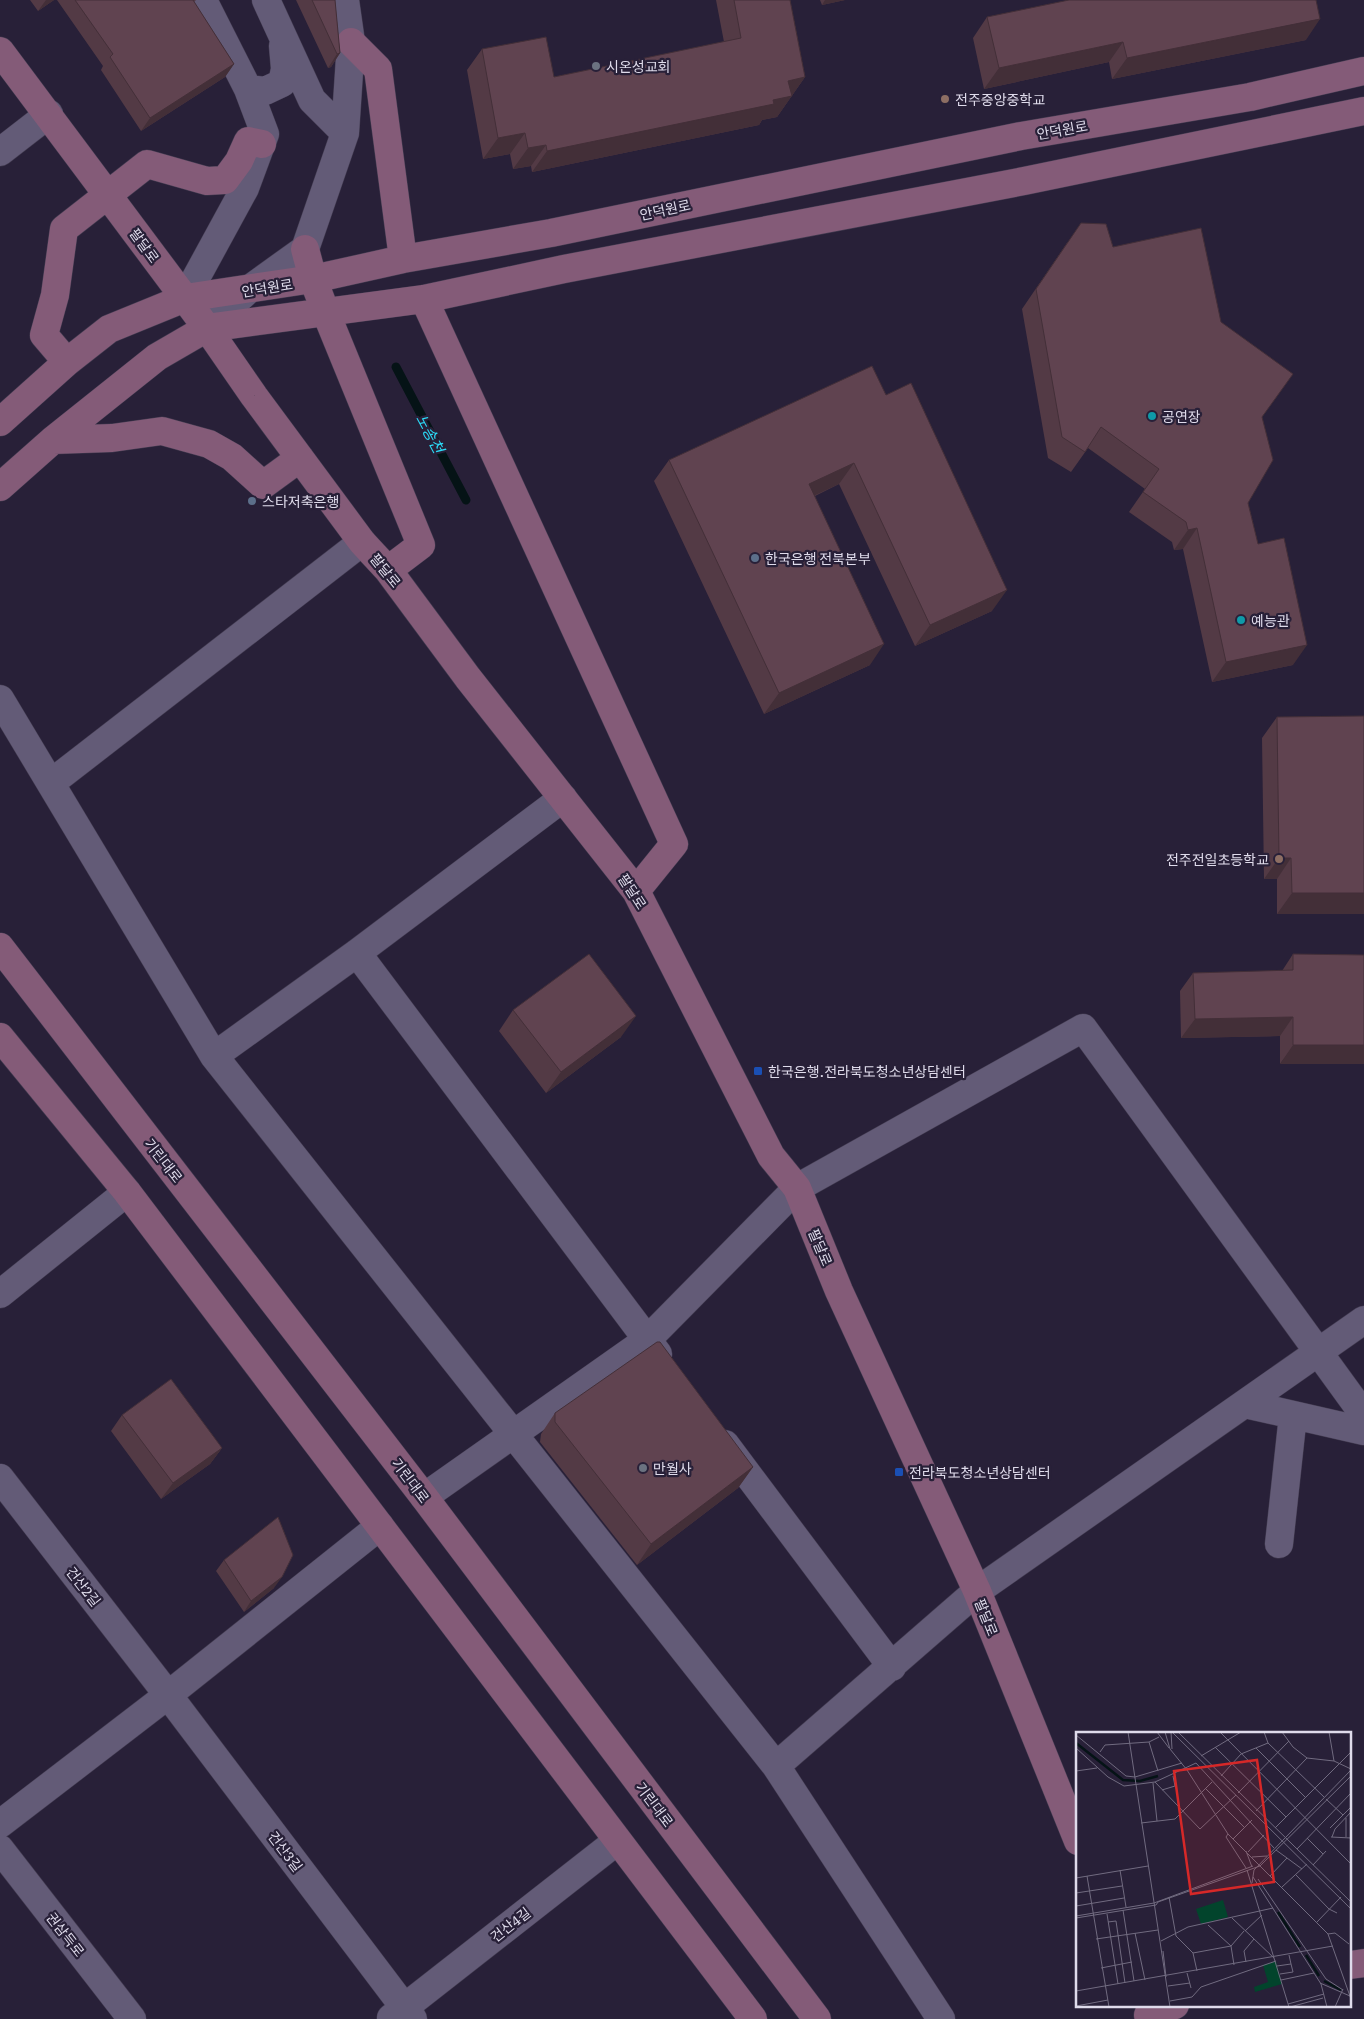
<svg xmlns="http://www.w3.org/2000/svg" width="1364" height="2019" viewBox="0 0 1364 2019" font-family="Literata,'Noto Sans KR',serif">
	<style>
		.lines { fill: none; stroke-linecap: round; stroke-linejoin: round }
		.stream { stroke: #051316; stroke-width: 9 }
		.street-casing { stroke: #423b50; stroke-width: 29 }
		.secondary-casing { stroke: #423b50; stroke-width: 29 }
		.street { stroke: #635b77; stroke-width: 28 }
		.secondary { stroke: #845b78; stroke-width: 28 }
		.wall { fill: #533a45 }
		.shaded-wall { fill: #432f38 }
		.building { fill: #604350; stroke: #432f38 }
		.worship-dot { fill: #6b7280; stroke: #282038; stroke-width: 2 }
		.education-dot { fill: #8d6e63; stroke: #282038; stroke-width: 2 }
		.culture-dot { fill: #0f9aa8; stroke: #282038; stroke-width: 2 }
		.service-dot { fill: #5c6f8a; stroke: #282038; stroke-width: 2 }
		.transit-dot { fill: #1a4fb4; stroke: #282038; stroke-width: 2 }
		.labels { text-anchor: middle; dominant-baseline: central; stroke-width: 4.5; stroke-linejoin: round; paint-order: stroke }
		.poi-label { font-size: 14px; fill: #dfdbeb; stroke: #282038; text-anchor: start }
		.street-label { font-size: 14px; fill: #dfdbeb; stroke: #282038 }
		.water-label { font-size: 15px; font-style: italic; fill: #2bdcf8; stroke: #282038 }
		.inset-river { fill: none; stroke: #051316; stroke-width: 2.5 }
		.inset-road { fill: none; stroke: #716b80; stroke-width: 1 }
		.view { fill: #d62828; fill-opacity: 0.15; stroke: #d62828; stroke-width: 2.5 }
		.inset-edge { fill: none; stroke: #dfdbeb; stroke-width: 2.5 }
	</style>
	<rect width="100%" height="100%" fill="#282038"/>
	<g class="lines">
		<path class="stream" d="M 396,367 L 466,500"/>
		<g class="street-casing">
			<path id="street" d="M 266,0 L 312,100 L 345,133
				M 248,89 L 265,91 L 282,83 L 285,69 L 283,46
				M 0,152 L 49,114
				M 185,298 L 245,188 L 265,134 L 248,89 L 203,0
				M 207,328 L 248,290 L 305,249 L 345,133 L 351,42 L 345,0
				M 0,699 L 214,1056 L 776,1766 L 941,2019
				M 51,783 L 362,542
				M 357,953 L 658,1354
				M 214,1056 L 357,953 L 563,798
				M 0,1294 L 127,1192
				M 1245,1404 L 1364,1431
				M 725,1444 L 892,1667
				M 0,1478 L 168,1695 L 413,2019
				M 424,1497 L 647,1340 L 797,1188 L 1083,1028 L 1364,1415
				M 1279,1544 L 1293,1415
				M 776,1766 L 977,1591 L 1364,1320
				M 0,1824 L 168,1695 L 380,1526
				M 0,1849 L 132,2019
				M 391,2018 L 617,1841"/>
		</g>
		<g class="secondary-casing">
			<path id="secondary" d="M 351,42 L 378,69 L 403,259
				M 0,51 L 207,328 L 254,396 L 362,542 L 388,570 L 468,678 L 636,891 L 771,1156 L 797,1188 L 839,1291 L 977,1591 L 1078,1841
				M 305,249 L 313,279 L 326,313 L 421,545 L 388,570
				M 424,299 L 674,844 L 636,891
				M 67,362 L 44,335 L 55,295 L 64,229 L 147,164 L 207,181 L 225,180 L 239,161 L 248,141 L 262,144
				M 0,422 L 67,362 L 109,329 L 185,298 L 313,279 L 403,259 L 551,233 L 1021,136 L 1250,97 L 1364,71
				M 53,440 L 112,438 L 162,431 L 209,444 L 232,457 L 263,485 L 300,458
				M 0,487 L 53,440 L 157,357 L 207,328 L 424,299 L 564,269 L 1024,181 L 1364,111
				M 0,947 L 424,1497 L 817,2019
				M 0,1037 L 127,1192 L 753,2019
				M 1350,1965 L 1364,1963
				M 1148,2015 L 1175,2005"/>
		</g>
		<use href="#street" class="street"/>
		<use href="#secondary" class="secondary"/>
	</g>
	<path class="wall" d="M 30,0 L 54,0 L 38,11 Z
		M 57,0 L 196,0 L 194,2 L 234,64 L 225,77 L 141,131 L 101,70 L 103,66 Z
		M 296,0 L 335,0 L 340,53 L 331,67 L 328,68 Z
		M 716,0 L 790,0 L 805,77 L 777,117 L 762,120 L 759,125 L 532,172 L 531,166 L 513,169 L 510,154 L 483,159 L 467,70 L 482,49 L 554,77 L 724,42 Z
		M 820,0 L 845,0 L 822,5 Z
		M 987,17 L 1306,40 L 1112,79 L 1109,62 L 984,89 L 973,38 Z
		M 1067,243 L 1113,247 L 1221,322 L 1262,418 L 1248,503 L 1258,544 L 1293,665 L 1212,682 L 1183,549 L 1174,550 L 1172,542 L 1129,512 L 1145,489 L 1088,448 L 1071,472 L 1048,458 L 1022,309 Z
		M 886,395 L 992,611 L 915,646 L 839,484 L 815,496 L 870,665 L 764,714 L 654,481 L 669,460 Z
		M 1277,717 L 1364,914 L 1277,914 L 1277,879 L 1264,879 L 1262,738 Z
		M 1293,954 L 1364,955 L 1280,1064 L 1280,1036 L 1181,1038 L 1180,991 L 1193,973 L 1282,971 Z
		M 513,1010 L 621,1037 L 546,1093 L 499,1031 Z
		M 555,1413 L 753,1467 L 738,1488 L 637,1565 L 540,1442 L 541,1434 Z
		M 122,1415 L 222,1448 L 210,1464 L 161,1499 L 111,1431 Z
		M 224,1560 L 274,1588 L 244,1612 L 216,1571 Z"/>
	<path class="shaded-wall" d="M 46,0 L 54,0 L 38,11 Z
		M 825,0 L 845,0 L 822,5 Z
		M 1320,19 L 1306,40 L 1112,79 L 1127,58 Z
		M 1123,42 L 1109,62 L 984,89 L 999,68 Z
		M 340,53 L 331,67 L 328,68 L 337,54 Z
		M 234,64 L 225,77 L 141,131 L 150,118 Z
		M 805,77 L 777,117 L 762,120 L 759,125 L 532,172 L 547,151 L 788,81 Z
		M 525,133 L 510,154 L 483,159 L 498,138 Z
		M 546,145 L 531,166 L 513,169 L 528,148 Z
		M 854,463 L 839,484 L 794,505 L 809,484 Z
		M 1197,528 L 1183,549 L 1174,550 L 1188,530 Z
		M 1007,590 L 992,611 L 915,646 L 930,625 Z
		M 884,644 L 870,665 L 764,714 L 779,693 Z
		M 1307,645 L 1293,665 L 1212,682 L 1226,662 Z
		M 1279,858 L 1291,858 L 1277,879 L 1264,879 Z
		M 1292,893 L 1364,893 L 1364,914 L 1277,914 Z
		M 636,1016 L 621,1037 L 546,1093 L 561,1072 Z
		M 1293,1017 L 1280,1036 L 1181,1038 L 1195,1019 Z
		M 1293,1045 L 1364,1045 L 1364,1064 L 1280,1064 Z
		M 222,1448 L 210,1464 L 161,1499 L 173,1483 Z
		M 753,1467 L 738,1488 L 637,1565 L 651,1544 Z
		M 282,1577 L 274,1588 L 244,1612 L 251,1601 Z"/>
	<path class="building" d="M 75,0 L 193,0 L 234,64 L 150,118 L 110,57 L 113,54 Z
		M 312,0 L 335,0 L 340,53 L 337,54 Z
		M 734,0 L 790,0 L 805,77 L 788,81 L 792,96 L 773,100 L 774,104 L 547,151 L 546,145 L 528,148 L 525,133 L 498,138 L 482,49 L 546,37 L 554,77 L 741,38 Z
		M 1069,0 L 1316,0 L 1320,19 L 1127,58 L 1123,42 L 999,68 L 987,17 Z
		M 1081,223 L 1106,224 L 1113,247 L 1201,228 L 1221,322 L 1293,374 L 1262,417 L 1273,460 L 1248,503 L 1258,544 L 1284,538 L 1307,645 L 1226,662 L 1197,528 L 1188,530 L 1186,522 L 1143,492 L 1159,469 L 1101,427 L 1085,452 L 1062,437 L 1036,289 Z
		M 872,366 L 886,395 L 911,383 L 1007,590 L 930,625 L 854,463 L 809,484 L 884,644 L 779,693 L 669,460 Z
		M 1364,716 L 1364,893 L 1292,893 L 1291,858 L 1279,858 L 1277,717 Z
		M 589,954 L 636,1016 L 561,1072 L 513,1010 Z
		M 1293,954 L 1364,955 L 1364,1045 L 1293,1045 L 1293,1017 L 1195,1019 L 1193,973 L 1293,970 Z
		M 657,1342 L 660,1342 L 753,1467 L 651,1544 L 555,1422 L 555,1413 Z
		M 171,1379 L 222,1448 L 173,1483 L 122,1415 Z
		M 278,1517 L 293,1555 L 282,1577 L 251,1601 L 224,1560 Z"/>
	<g class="worship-dot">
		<circle cx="596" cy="66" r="5"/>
		<circle cx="643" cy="1468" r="5"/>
	</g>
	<g class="education-dot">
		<circle cx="945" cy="99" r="5"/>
		<circle cx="1279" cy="859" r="5"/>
	</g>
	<g class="culture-dot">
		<circle cx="1152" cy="416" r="5"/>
		<circle cx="1241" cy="620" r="5"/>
	</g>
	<g class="service-dot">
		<circle cx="252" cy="501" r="5"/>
		<circle cx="755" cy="558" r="5"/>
	</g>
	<g class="transit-dot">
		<rect x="753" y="1066" width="10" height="10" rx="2.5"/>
		<rect x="894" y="1467" width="10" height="10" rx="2.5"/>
	</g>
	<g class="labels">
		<g class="poi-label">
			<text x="606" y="66">시온성교회</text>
			<text x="955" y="99">전주중앙중학교</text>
			<text x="1162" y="416">공연장</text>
			<text x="262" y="501">스타저축은행</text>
			<text x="765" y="558">한국은행 전북본부</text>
			<text x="1251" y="620">예능관</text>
			<text x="1269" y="859" text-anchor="end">전주전일초등학교</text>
			<text x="768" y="1071">한국은행.전라북도청소년상담센터</text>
			<text x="653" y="1468">만월사</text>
			<text x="909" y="1472">전라북도청소년상담센터</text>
		</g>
		<g class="street-label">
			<text transform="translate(1062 129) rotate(-10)">안덕원로</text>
			<text transform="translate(665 209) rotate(-12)">안덕원로</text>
			<text transform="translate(145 245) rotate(54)">팔달로</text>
			<text transform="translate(267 287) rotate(-9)">안덕원로</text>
			<text transform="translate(386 570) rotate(51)">팔달로</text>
			<text transform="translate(633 891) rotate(57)">팔달로</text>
			<text transform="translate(164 1160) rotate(52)">기린대로</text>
			<text transform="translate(821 1247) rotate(67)">팔달로</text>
			<text transform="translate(411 1480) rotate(53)">기린대로</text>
			<text transform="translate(84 1586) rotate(52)">건산2길</text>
			<text transform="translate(987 1617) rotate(68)">팔달로</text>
			<text transform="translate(655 1804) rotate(53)">기린대로</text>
			<text transform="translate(286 1851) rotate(53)">건산3길</text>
			<text transform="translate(510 1924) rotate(-38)">건산4길</text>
			<text transform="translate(66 1934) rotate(52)">권삼득로</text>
		</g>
		<g class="water-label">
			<text transform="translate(431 433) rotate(62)">노송천</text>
		</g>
	</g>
	<g transform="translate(1076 1732)">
		<rect width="275" height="275" fill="#282038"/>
		<path d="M 147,168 L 152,185 L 125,192 L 120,177 ZM 200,229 L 206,252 L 179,260 L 178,255 L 192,250 L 187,233 Z" fill="#02442c"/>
		<path class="inset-river" d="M 0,11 L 47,48 L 64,49 L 82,44M 202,180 L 224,215M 230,223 L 243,244M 248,249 L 265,258"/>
		<path class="inset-road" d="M 52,0 L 94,275M 81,0 L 93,16M 89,0 L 94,17 L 111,38 L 152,102 L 252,202 L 275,267M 95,0 L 96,17M 96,0 L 275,177M 102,0 L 275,170M 144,0 L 275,132M 188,0 L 192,11 L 248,65M 206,0 L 217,15 L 231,26 L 258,29 L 275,37M 253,0 L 258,29M 0,3 L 50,44 L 59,45 L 106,31M 73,10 L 82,39M 139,15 L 210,85M 0,16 L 32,45 L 48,54 L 79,50 L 120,31 L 198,116M 180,16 L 229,65M 24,20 L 29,13 L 73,10 L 83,5M 125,24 L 165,0M 0,39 L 21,36M 145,44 L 165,22 L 192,11M 79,50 L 124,97 L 160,63M 77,51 L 81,89M 130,57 L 168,95M 86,58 L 99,54 L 97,44M 162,61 L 213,9M 250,67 L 267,83M 180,79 L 231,26M 65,91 L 99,87 L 136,50M 199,96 L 275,20M 254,96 L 275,75M 152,102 L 150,105 L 170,136M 255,105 L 275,106M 256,105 L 259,97 L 275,80M 270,105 L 270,86M 231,106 L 247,122M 157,107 L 176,88M 221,117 L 275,61M 170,119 L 176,135M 172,120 L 188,103M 176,125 L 191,124M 211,126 L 226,137M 237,133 L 250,119M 44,138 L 50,175M 171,138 L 213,275M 220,143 L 253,177 L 261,181M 11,144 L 33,275M 194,144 L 211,126 L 200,118M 177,145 L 245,252 L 251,275M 0,146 L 72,134M 182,147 L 250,247 L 267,258M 176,151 L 178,138 L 275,38M 206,155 L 231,132M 0,161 L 46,154M 93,165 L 100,204 L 117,221 L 121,239M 0,174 L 48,166M 47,178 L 58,249M 31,182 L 42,252M 0,184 L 78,171 L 177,134M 0,186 L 80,173 L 82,170 L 184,134 L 275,44M 156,186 L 198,226M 32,190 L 40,189 L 49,251M 241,190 L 265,165M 132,193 L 155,214 L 158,233M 169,199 L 186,183M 59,201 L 69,248M 252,202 L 259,201 L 273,212M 20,207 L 82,198M 85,209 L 112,195 L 197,176M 87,219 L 90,245M 117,221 L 155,214 L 168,199M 170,230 L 168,219 L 178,207M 201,234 L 215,232 L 213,223M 25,236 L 56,230M 111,241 L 115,256M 204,242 L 217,240 L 215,232M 205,248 L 238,241M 244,251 L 274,264M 92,254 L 114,251M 0,259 L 257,214M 94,269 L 116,265 L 125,255 L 200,229M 212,272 L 248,262M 0,274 L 32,268M 214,275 L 247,266M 259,275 L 267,257"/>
		<path class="view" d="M 181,28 L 198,150 L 115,162 L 98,39 Z"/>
		<rect width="275" height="275" class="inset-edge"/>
	</g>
</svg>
